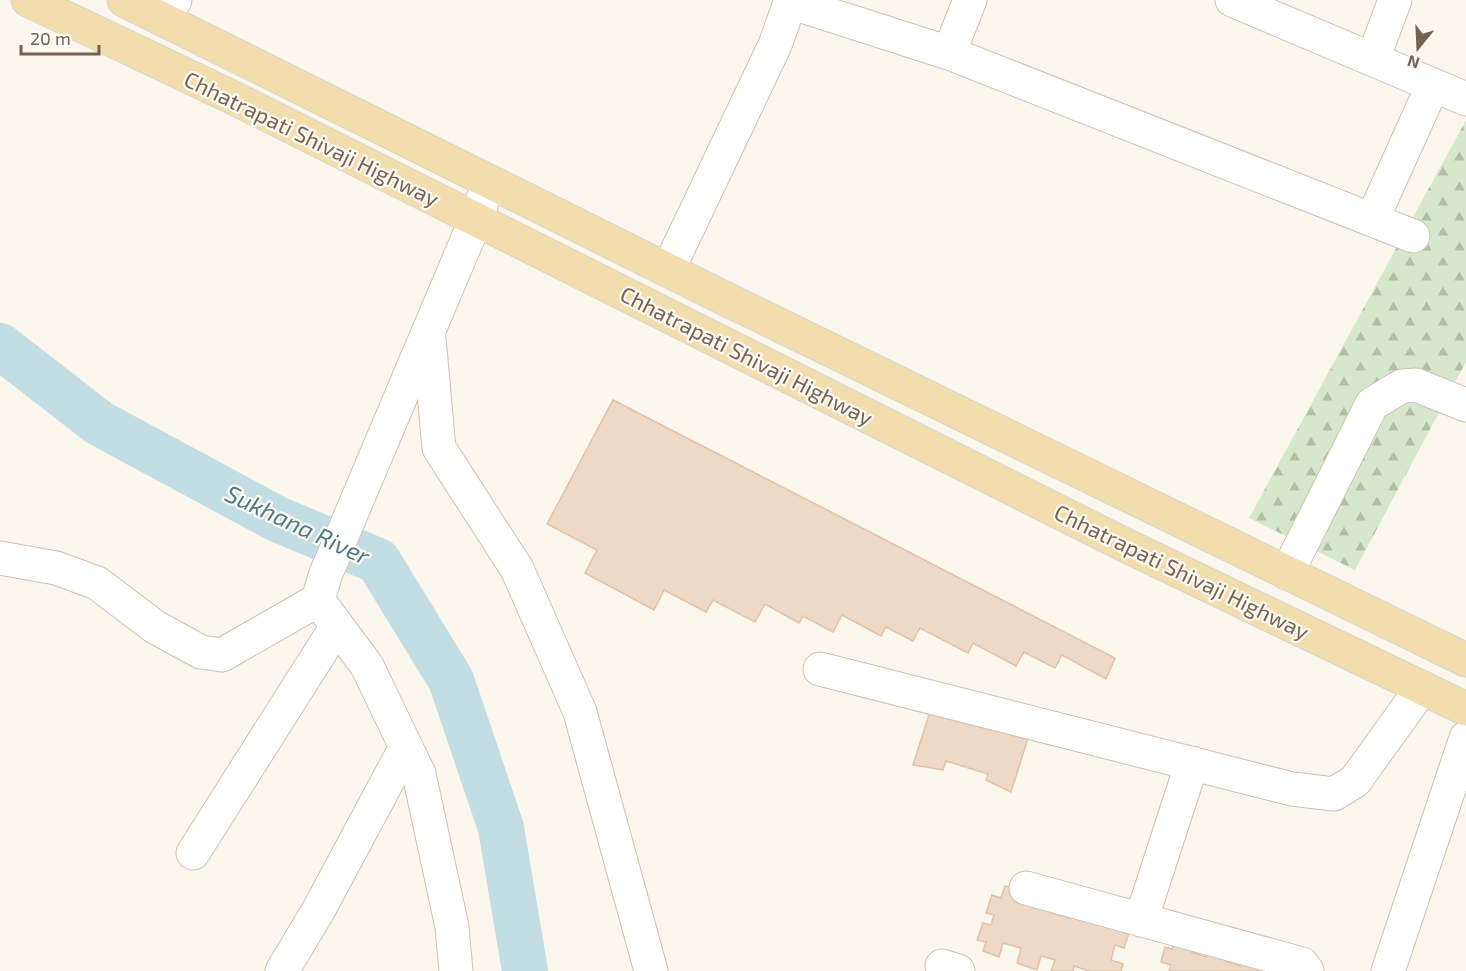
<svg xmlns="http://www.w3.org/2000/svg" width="1466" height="971" viewBox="0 0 1466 971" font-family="'Exo 2',sans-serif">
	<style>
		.forest { fill: url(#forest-firs) }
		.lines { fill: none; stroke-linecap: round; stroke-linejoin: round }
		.river { stroke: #c3dde4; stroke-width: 46 }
		.building { fill: #eed9c7; stroke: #dfc2a9; stroke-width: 1.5 }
		.minor-casing { stroke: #cdc0b3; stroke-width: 35 }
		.major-casing { stroke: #d8d3ce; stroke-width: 35 }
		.minor { stroke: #fff; stroke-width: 33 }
		.major { stroke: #f2ddad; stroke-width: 33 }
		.labels { text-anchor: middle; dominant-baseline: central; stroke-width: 4.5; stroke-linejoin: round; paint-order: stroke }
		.street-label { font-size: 22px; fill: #756151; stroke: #fefbf4 }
		.water-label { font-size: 24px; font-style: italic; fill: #4c7985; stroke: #fefbf4 }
	</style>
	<defs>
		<pattern id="forest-firs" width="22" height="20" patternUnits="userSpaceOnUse" patternTransform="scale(1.5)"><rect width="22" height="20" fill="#d6e8cc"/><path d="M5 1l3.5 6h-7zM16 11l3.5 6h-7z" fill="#b2bfa8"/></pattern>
	</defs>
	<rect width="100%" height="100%" fill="#fbf7ed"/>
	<path class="forest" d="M 1466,120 L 1466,362 L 1355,570 L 1249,518 Z"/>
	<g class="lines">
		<path class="river" d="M 0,346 L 99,423 L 277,519 L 378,561 L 451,680 L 501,828 L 525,971"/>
	</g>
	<path class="building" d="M 613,400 L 1115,658 L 1106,679 L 1062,655 L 1055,668 L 1024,652 L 1016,666 L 973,643 L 968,653 L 920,628 L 913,641 L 886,627 L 881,636 L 842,615 L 833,632 L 803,616 L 799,623 L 765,604 L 755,622 L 713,600 L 706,612 L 664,590 L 654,610 L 585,573 L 597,550 L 547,524 Z
		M 934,699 L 1031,729 L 1011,792 L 986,780 L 988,774 L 946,761 L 943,770 L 913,765 Z
		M 1005,886 L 1020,890 L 1016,902 L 1035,908 L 1039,895 L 1055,900 L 1051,913 L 1070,918 L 1074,905 L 1129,933 L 1124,948 L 1115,945 L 1111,960 L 1123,964 L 1121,971 L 1089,971 L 1074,966 L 1073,971 L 1051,971 L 1055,960 L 1041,956 L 1037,970 L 1017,963 L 1021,948 L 1003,943 L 999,957 L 983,951 L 986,942 L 977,940 L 983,923 L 991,925 L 994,915 L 986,913 L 992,895 L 1001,898 Z
		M 1177,933 L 1195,938 L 1191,952 L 1206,957 L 1211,943 L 1229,949 L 1225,961 L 1240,966 L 1244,952 L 1266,959 L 1262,971 L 1169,971 L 1171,965 L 1161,962 L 1165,947 L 1172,949 Z"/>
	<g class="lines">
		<g class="minor-casing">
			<path id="minor" d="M 1232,0 L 1466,99
				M 790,2 L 949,53 L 1413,236
				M 164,20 L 175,0
				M 949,53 L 970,0
				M 1373,59 L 1395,0
				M 1372,220 L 1433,85
				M 668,270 L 775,45 L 791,0
				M 429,338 L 439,448 L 517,569 L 580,712 L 651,971
				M 0,558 L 56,568 L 97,583 L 155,627 L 201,652 L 222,655 L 318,600
				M 1287,573 L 1372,404 L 1402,386 L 1416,385 L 1466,405
				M 820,669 L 1292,789 L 1334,794 L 1355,781 L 1422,688
				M 193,853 L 337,626
				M 1026,888 L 1302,964 L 1307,971
				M 1141,920 L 1192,763
				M 942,966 L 958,971
				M 282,971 L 318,911 L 406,747
				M 456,971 L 452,927 L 419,774 L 367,666 L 318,600 L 325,576 L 476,219 L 489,182
				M 1388,971 L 1466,738"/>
		</g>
		<g class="major-casing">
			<path id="major" d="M 28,0 L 238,100 L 1127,546 L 1466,709
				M 124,0 L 726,299 L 1466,660"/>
		</g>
		<use href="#minor" class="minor"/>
		<use href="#major" class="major"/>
	</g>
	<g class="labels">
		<g class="street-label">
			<text transform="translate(312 138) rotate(26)">Chhatrapati Shivaji Highway</text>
			<text transform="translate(747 355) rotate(27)">Chhatrapati Shivaji Highway</text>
			<text transform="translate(1182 571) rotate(26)">Chhatrapati Shivaji Highway</text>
		</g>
		<g class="water-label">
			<text transform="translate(298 524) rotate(25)">Sukhana River</text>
		</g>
	</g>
	<g transform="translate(1418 48) rotate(198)" stroke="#fefbf4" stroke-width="4.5" paint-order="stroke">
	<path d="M0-4.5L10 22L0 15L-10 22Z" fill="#756151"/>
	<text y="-9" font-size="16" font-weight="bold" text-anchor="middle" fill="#756151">N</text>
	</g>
	<path d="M21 45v9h78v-9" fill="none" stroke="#756151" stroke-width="3"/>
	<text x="30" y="45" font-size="18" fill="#756151" stroke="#fefbf4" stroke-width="4.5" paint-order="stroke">20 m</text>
</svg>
